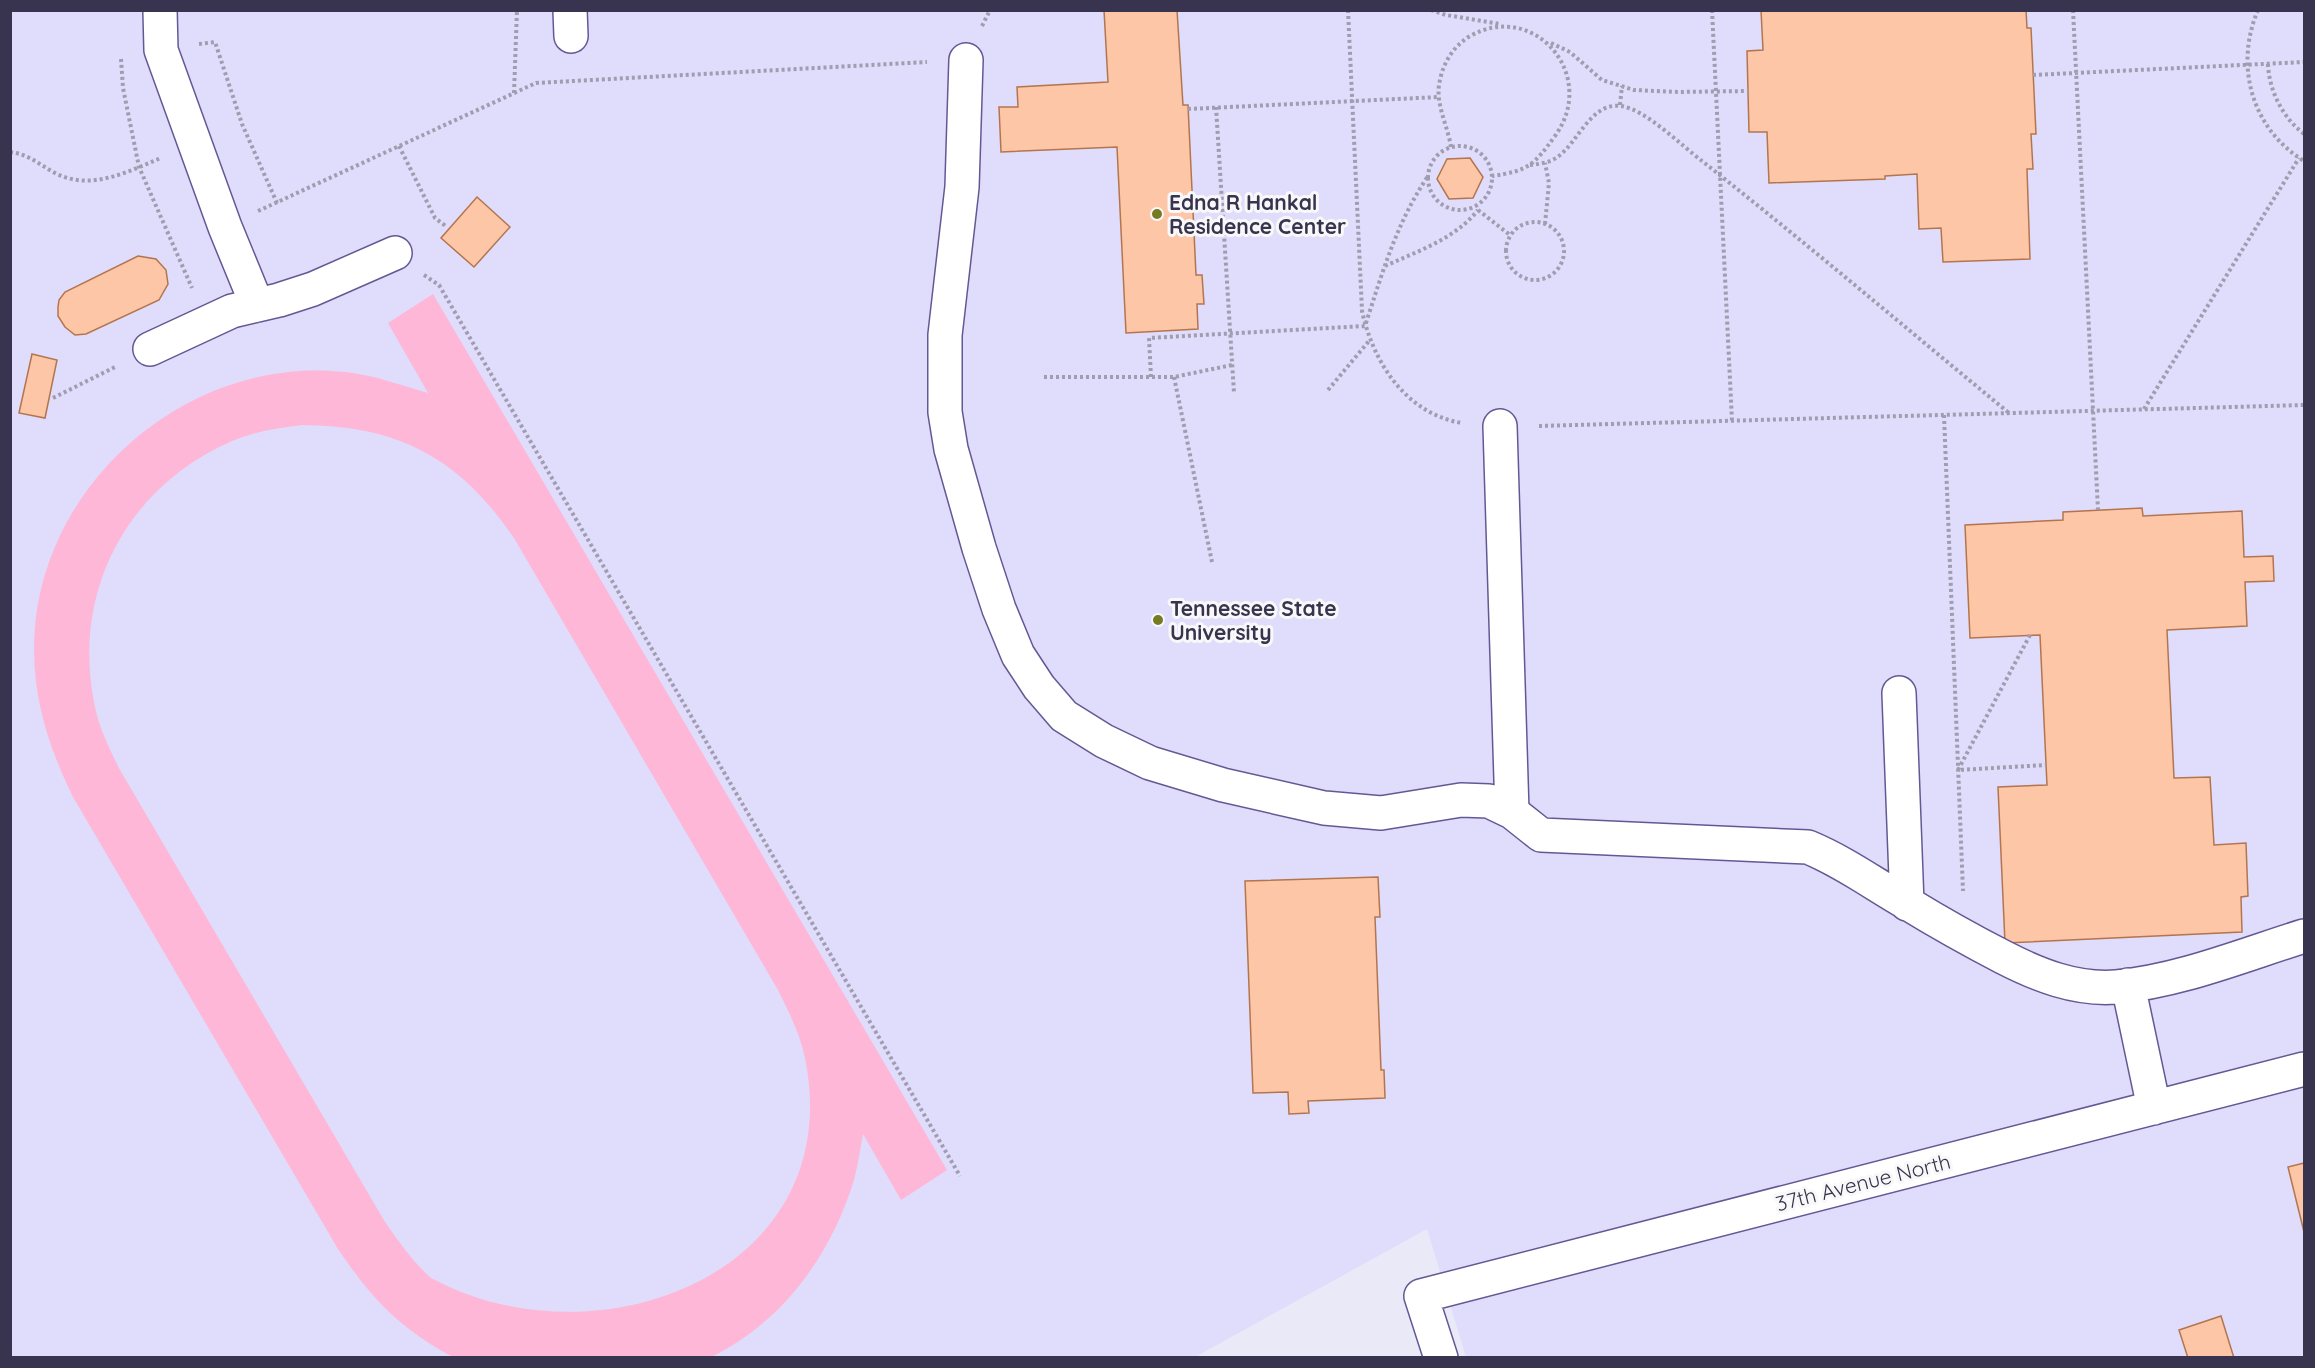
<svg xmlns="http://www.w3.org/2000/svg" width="2315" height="1368" viewBox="0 0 2315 1368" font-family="Quicksand,sans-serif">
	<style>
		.built { fill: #e0dcfb }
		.green { fill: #feb7d6; fill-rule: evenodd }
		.building { fill: #fdc6a6; stroke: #b3754f; stroke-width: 1.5 }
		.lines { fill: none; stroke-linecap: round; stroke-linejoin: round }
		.minor-casing { stroke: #645894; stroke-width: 36 }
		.path { stroke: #a09db0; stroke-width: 4; stroke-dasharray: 3 3; stroke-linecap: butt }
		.minor { stroke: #fff; stroke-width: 33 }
		.poi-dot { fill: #767a22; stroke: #f8f8f8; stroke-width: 2 }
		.labels { text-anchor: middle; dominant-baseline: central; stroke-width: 6; stroke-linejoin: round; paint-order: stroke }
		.poi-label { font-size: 21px; font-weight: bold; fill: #38334e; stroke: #f8f8f8; text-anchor: start }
		.street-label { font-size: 21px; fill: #38334e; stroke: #f8f8f8 }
	</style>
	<rect width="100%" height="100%" fill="#eae9f7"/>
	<path class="built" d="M 10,11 L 2304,11 L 2304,1357 L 1466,1357 L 1427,1229 L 1195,1357 L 11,1357 Z"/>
	<path class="green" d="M 433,294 L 947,1170 L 901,1200 L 863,1134 C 860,1149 858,1165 854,1180 C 831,1255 783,1322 711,1357 L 453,1357 C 400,1329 371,1298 338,1249 L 73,797 C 46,741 30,690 35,627 C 48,475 194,355 345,372 C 374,375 400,385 428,393 L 388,323 ZM 303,425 C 400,426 459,458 514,538 L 778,990 C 789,1012 800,1034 805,1058 C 849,1273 597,1368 431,1278 C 413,1262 399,1242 385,1222 L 120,770 C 109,748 98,726 94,702 C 72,590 128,486 232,441 C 255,431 279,428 303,425 Z"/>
	<path class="building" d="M 1104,10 L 1177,10 L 1183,105 L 1188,105 L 1196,275 L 1202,275 L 1204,304 L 1197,304 L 1198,329 L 1126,333 L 1117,147 L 1001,152 L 999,107 L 1018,107 L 1017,87 L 1108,82 Z
		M 1761,10 L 2026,10 L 2027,28 L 2031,28 L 2036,134 L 2031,134 L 2033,169 L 2027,169 L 2030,259 L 1943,262 L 1941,228 L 1919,229 L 1917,174 L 1885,176 L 1885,179 L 1769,183 L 1767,132 L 1749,132 L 1747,51 L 1763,50 Z
		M 1470,158 L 1483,177 L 1473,198 L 1449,199 L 1437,179 L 1447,159 Z
		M 477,197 L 510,227 L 474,267 L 441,238 Z
		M 138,256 L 156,259 L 166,270 L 168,284 L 159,300 L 86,334 L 75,335 L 65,327 L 58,316 L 58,307 L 59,300 L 65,292 Z
		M 32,354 L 57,360 L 45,418 L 19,413 Z
		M 2142,508 L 2143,516 L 2242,511 L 2244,557 L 2273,556 L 2274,581 L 2245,582 L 2247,626 L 2167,630 L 2174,778 L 2210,777 L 2214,845 L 2246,843 L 2248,896 L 2241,897 L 2242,932 L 2005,943 L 1998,787 L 2047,785 L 2040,635 L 1970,638 L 1965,525 L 2063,520 L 2063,512 Z
		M 1378,877 L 1380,917 L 1375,917 L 1381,1070 L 1384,1070 L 1385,1098 L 1308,1101 L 1309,1113 L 1289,1114 L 1288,1092 L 1253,1093 L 1245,881 Z
		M 2304,1163 L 2304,1232 L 2288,1167 Z
		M 2221,1316 L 2234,1358 L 2188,1358 L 2179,1330 Z"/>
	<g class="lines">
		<g class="minor-casing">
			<path id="minor" d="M 160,10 L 161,50 L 225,227 L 257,305
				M 570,10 L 571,36
				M 966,60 L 962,187 L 945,335 L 945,412 L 951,449 L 979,548 L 999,609 L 1018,655 L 1039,687 L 1064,716 L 1104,741 L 1150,763 L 1223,785 L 1324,808 L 1381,813 L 1461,800 L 1489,801 L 1512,812 L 1541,835 L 1808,847 C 1844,862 1874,884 1907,903 C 1938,922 1970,940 2003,957 C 2038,975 2075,990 2116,987 C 2180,981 2243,955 2304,936
				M 150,349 L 232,311 L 279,300 L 313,289 L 395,253
				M 1500,426 L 1512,812
				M 1899,693 L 1907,904
				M 2128,985 L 2154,1108
				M 1441,1358 L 1421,1296 L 2304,1069"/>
		</g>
		<path class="path" d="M 1348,10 L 1362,311 C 1373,362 1406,414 1462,423
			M 1431,10 L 1446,15 L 1500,24
			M 1712,10 L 1732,421
			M 2073,10 L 2098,510
			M 2258,10 C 2234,66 2252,129 2304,161
			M 982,26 L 990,10
			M 1551,43 L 1570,52 L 1602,80 L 1634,90 L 1678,92 L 1748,91
			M 199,44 L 215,42 L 242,124 L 277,203
			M 121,59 L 123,88 L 139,167 L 192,288
			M 2268,64 C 2269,91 2283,118 2304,134
			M 2033,75 L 2304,62
			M 514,93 L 517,10
			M 1620,105 L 1622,86
			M 1216,107 L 1234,393
			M 1188,109 L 1439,97
			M1428 178a32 32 0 1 1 64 0a32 32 0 1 1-64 0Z
			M 399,146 L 435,218 L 447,227
			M 1451,147 C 1448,127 1436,105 1439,85 C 1442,65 1452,47 1470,36 C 1534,0 1599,75 1555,136 C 1534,165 1528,171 1492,176
			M 10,152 C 29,154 41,166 57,174 C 92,191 129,171 161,158
			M 1530,165 C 1539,164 1548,163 1556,158 C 1578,144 1590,102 1621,106 C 1645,109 1682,146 1702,161 C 1806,243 1907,329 2009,413
			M 1478,210 L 1510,235
			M 258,211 L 536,83 L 927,62
			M1506 251a29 29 0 1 1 58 0a29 29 0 1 1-58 0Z
			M 1545,224 L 1549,183 L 1545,163
			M 1385,266 C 1418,251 1455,239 1478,210
			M 424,275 L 439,285 L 960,1176
			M 1044,377 L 1174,377 L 1232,365
			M 1151,377 L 1149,338 L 1365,326 C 1383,271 1396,224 1428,176
			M 1174,377 L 1212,562
			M 1328,390 L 1369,341
			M 53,398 L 117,366
			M 2144,409 L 2299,158
			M 1944,415 L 1963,891
			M 1539,426 L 2304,405
			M 2030,635 L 1958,770 L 2046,765"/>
		<use href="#minor" class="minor"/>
	</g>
	<g class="poi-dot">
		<circle cx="1157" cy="214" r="6"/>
		<circle cx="1158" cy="620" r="6"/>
	</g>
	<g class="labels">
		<g class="poi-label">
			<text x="1169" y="202">Edna R Hankal<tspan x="1169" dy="24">Residence Center</tspan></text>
			<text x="1170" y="608">Tennessee State<tspan x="1170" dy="24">University</tspan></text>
		</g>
		<g class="street-label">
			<text transform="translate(1863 1182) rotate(-14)">37th Avenue North</text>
		</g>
	</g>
	<rect width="2315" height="1368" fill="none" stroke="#38334e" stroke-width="24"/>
</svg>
